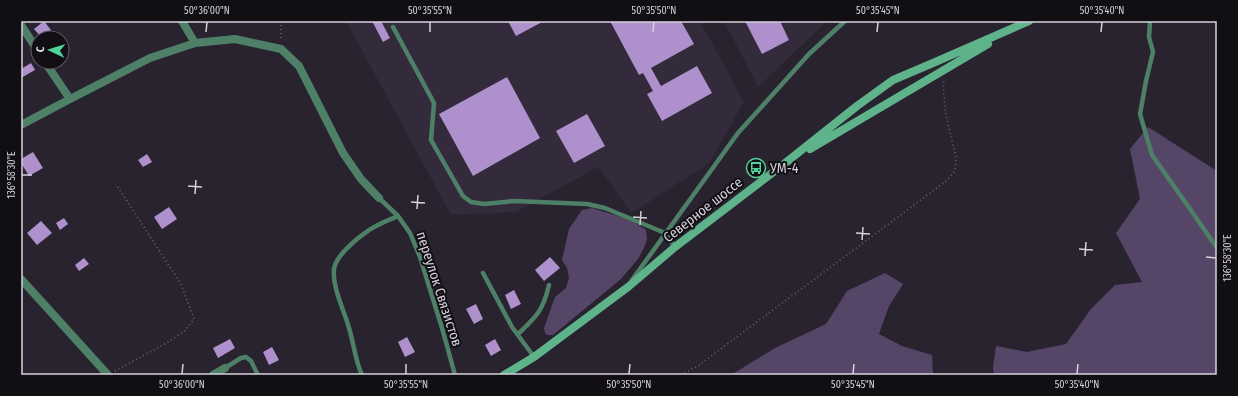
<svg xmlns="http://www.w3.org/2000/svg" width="1238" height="396" viewBox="0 0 1238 396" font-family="'Fira Sans Condensed',sans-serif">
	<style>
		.built { fill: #332a3c }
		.green { fill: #554566 }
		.building { fill: #ae90cc }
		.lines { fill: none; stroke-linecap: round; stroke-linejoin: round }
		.path { stroke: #6f6a75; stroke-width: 1.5; stroke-dasharray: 1 3; stroke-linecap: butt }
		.service { stroke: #4d8066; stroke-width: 4.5 }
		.minor { stroke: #4d8066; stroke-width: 8 }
		.secondary { stroke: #5fb38a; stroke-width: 8 }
		.ticks { fill: none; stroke: #d6d2db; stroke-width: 1.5 }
		.labels { text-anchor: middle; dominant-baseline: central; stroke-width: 4; stroke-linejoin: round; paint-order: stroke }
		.poi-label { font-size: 14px; fill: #d6d2db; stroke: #110e14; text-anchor: start }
		.street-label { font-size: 14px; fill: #d6d2db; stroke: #110e14 }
		.neatline { fill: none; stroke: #d6d2db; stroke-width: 1.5 }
		.ticks-label { font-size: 10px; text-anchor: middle; fill: #d6d2db }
	</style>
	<rect width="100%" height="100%" fill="#292330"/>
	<path class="built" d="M 346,21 L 700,21 L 744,102 L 709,163 L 632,213 L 598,167 L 516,212 L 451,215 Z
		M 724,21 L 827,21 L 758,87 Z"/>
	<path class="green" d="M 1148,127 L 1217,171 L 1217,375 L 994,375 L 993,368 L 996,346 L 1027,352 L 1066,344 L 1091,309 L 1115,285 L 1142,282 L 1116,233 L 1140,199 L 1130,149 Z
		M 592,208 C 610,214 631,218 646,230 L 647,239 L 644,248 L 638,259 L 621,279 L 553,335 L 547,335 L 545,333 L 544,328 L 555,297 L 566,288 L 569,278 L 567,268 L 562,260 L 569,229 L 582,210 Z
		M 885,273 L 903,284 L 889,306 L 879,334 L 902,346 L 932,355 L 933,375 L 731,375 L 775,348 L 826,324 L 847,291 Z"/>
	<path class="building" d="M 44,21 L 51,30 L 41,37 L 34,29 Z
		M 372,21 L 381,21 L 390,38 L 383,42 Z
		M 508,21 L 544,21 L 516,36 Z
		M 610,21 L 681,21 L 694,44 L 651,68 L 661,86 L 697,66 L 712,93 L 662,121 L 647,94 L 653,91 L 643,73 L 639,75 Z
		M 745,21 L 780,21 L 789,40 L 762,54 Z
		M 31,63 L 35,70 L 21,78 L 21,69 Z
		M 507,77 L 540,138 L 473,176 L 439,114 Z
		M 587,114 L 605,146 L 574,163 L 556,131 Z
		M 33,152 L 43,168 L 29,176 L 21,163 L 21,159 Z
		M 147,154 L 152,162 L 143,167 L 138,160 Z
		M 169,207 L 177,219 L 162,229 L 154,217 Z
		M 64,218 L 68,224 L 60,230 L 56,223 Z
		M 41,221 L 52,233 L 37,245 L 27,233 Z
		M 550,257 L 560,268 L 544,281 L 535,270 Z
		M 84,258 L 89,264 L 79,271 L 75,265 Z
		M 514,290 L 521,304 L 511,309 L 505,295 Z
		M 476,304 L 483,319 L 474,324 L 466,309 Z
		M 407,337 L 415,352 L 405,357 L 398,342 Z
		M 230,339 L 235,348 L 218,358 L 213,348 Z
		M 495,339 L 501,350 L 491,356 L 485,345 Z
		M 272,347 L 279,360 L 269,365 L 263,352 Z"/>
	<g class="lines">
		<path class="path" d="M 281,21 L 281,41
			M 115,371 L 163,345 L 185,331 L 194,319 L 181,284 L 116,184
			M 681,375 L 698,366 L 946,181 L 955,171 L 956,158 L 946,115 L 943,86 L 944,81"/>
		<path class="service" d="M 1150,21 L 1149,37 L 1153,52 L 1146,81 L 1140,114 L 1152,155 L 1190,209 L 1217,248
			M 393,27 L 434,103 L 431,140 L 463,196 L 471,202 L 484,204 L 514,201 L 587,204 L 605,208 L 665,233 L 675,247
			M 379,198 L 398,216 L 410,233 L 420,257 L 442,328 L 455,375
			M 483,273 L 512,327 L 534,357
			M 632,280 L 738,133 L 809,54 L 845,21
			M 518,334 C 536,317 543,311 549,285
			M 225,368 L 241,358 L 246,357 L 251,361 L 258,375
			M 362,375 C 355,360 354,344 349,328 C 344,310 332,287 334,269 C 336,254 363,233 376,226 C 383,222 391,219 398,216"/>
		<path class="minor" d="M 182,21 L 195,43
			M 21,25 L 38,51
			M 45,62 L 70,99
			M 21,125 L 70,99 L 150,58 L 195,43 L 235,39 L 281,49 L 299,66 L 343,153 L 361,179 L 379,198
			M 21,279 L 108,375
			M 213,375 L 225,368"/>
		<path class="secondary" d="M 810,149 L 988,44
			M 504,375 L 534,357 L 585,319 L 628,287 L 675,247 L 784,164 L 857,106 L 893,80 L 933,63 L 1029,21"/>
	</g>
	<path class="ticks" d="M 206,32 L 207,22M 430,32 L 430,22M 653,32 L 654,22M 877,32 L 878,22M 1101,32 L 1102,22M 22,175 L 32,175M 188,186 L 202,187M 195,194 L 196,180M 411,202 L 425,203M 417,209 L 418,195M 633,217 L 647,218M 640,225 L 641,211M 856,233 L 870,234M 862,240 L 863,227M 1079,249 L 1093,250M 1085,256 L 1086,242M 1206,257 L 1216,258M 182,374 L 183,364M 406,374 L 406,364M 629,374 L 630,364M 853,374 L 854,364M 1077,374 L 1078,364"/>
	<defs>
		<g id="bus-ring" transform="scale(1)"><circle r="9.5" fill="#110e14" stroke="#4ed39a" stroke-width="1.5"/><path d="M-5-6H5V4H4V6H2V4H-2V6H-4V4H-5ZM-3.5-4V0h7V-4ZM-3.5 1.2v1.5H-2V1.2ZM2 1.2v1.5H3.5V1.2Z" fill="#4ed39a"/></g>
	</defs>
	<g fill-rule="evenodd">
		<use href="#bus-ring" x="756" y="168"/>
	</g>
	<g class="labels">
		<g class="poi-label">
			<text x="770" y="168">УМ-4</text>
		</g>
		<g class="street-label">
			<text transform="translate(703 210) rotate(-38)">Северное шоссе</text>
			<text transform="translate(439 289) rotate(72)">переулок Связистов</text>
		</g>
	</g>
	<rect width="1238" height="396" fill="none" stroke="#110e14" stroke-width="44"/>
	<g transform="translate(50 50) rotate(274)"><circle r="19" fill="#110e14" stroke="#605c64"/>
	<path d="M0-3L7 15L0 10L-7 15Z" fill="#4ed39a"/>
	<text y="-6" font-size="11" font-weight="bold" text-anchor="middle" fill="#d6d2db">С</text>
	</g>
	<rect x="22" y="22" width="1194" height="352" class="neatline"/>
	<g class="ticks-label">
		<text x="207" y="14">50°36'00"N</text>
		<text x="430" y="14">50°35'55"N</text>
		<text x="654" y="14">50°35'50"N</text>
		<text x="878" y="14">50°35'45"N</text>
		<text x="1102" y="14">50°35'40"N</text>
		<text transform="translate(11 175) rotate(-90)" y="4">136°58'30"E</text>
		<text transform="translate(1227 258) rotate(-90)" y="4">136°58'30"E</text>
		<text x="182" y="388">50°36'00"N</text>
		<text x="406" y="388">50°35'55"N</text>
		<text x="629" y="388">50°35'50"N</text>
		<text x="853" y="388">50°35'45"N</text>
		<text x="1077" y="388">50°35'40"N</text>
	</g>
</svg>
